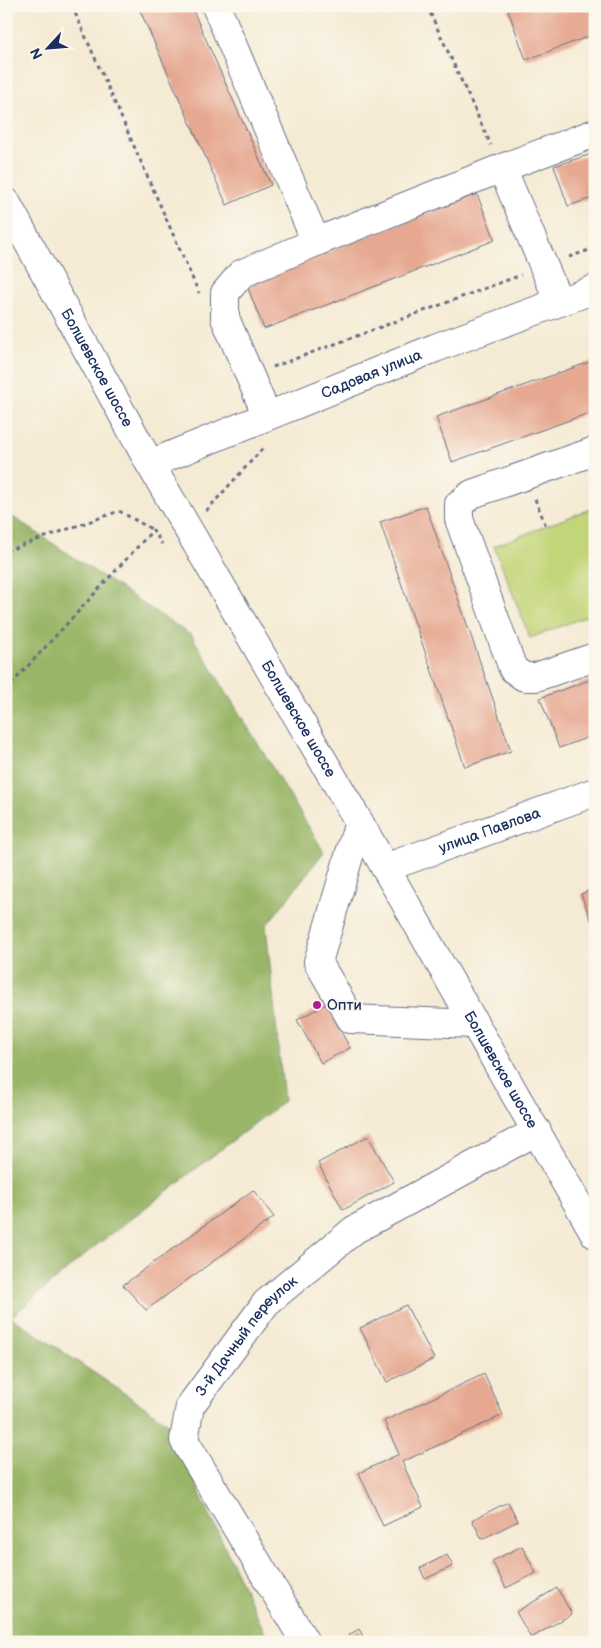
<svg xmlns="http://www.w3.org/2000/svg" width="601" height="1648" viewBox="0 0 601 1648" font-family="'Balsamiq Sans',sans-serif">
	<style>
		.green { fill: #c2d578; stroke: #6e826b }
		.forest { fill: #99b668; stroke: #5a7263 }
		.building { fill: #e6a891 }
		.lines { fill: none; stroke-linecap: round; stroke-linejoin: round }
		.minor-casing { stroke: #677087; stroke-width: 30 }
		.major-casing { stroke: #677087; stroke-width: 30 }
		.path { stroke: #677087; stroke-width: 3; stroke-dasharray: 4 4; stroke-linecap: butt }
		.minor { stroke: #fff; stroke-width: 28 }
		.major { stroke: #fff; stroke-width: 28 }
		.poi-dot { fill: #b5179e; stroke: #fbf7ec; stroke-width: 2 }
		.labels { text-anchor: middle; dominant-baseline: central; stroke-width: 4; stroke-linejoin: round; paint-order: stroke }
		.street-label { font-size: 15px; fill: #1b2f5e; stroke: #fbf7ec }
		.poi-label { font-size: 15px; fill: #1b2f5e; stroke: #fbf7ec; text-anchor: start }
	</style>
	<rect width="100%" height="100%" fill="#fbf7ec"/>
	<filter id="ink" filterUnits="userSpaceOnUse"><feTurbulence type="fractalNoise" baseFrequency=".02" numOctaves="2"/><feDisplacementMap in="SourceGraphic" scale="10" xChannelSelector="R" yChannelSelector="G"/><feConvolveMatrix kernelMatrix="1 2 1 2 8 2 1 2 1" color-interpolation-filters="sRGB"/></filter>
	<filter id="wash" filterUnits="userSpaceOnUse"><feTurbulence type="fractalNoise" baseFrequency=".0096" numOctaves="4" result="noise"/><feDisplacementMap in="SourceGraphic" scale="20" xChannelSelector="R" yChannelSelector="G"/><feGaussianBlur stdDeviation="1.12" result="paint"/><feColorMatrix in="noise" values="0 0 0 0 0 0 0 0 0 0 0 0 0 0 0 0 0 1.4 0 .05"/><feComposite in="paint" operator="in"/></filter>
	<g filter="url(#wash)">
		<rect width="100%" height="100%" fill="#f5ead3"/>
		<path class="green" d="M 595,507 L 595,613 L 530,638 L 494,546 Z"/>
		<path class="forest" d="M 6,507 L 10,515 L 192,636 L 324,852 L 266,926 L 284,1101 L 89,1251 L 11,1317 L 167,1422 L 269,1642 L 6,1642 Z"/>
		<g id="blocks">
			<path class="building" d="M 138,6 L 191,6 L 271,185 L 227,205 Z
				M 518,6 L 595,6 L 595,34 L 526,60 L 508,10 Z
				M 595,153 L 595,197 L 568,206 L 554,166 Z
				M 477,194 L 495,240 L 264,329 L 246,283 Z
				M 595,360 L 595,411 L 452,462 L 436,417 Z
				M 426,506 L 511,751 L 465,767 L 380,522 Z
				M 595,678 L 595,735 L 559,748 L 540,698 Z
				M 595,888 L 595,931 L 581,894 Z
				M 326,1004 L 350,1048 L 321,1063 L 297,1020 Z
				M 368,1136 L 394,1182 L 343,1210 L 318,1163 Z
				M 253,1190 L 274,1217 L 146,1310 L 123,1285 Z
				M 406,1305 L 434,1359 L 387,1382 L 360,1328 Z
				M 484,1374 L 503,1415 L 402,1462 L 423,1507 L 383,1526 L 359,1473 L 399,1454 L 384,1421 Z
				M 508,1502 L 518,1521 L 482,1539 L 472,1520 Z
				M 522,1546 L 536,1573 L 506,1588 L 492,1561 Z
				M 447,1555 L 453,1566 L 425,1579 L 420,1568 Z
				M 557,1588 L 572,1614 L 531,1638 L 516,1612 Z
				M 359,1629 L 366,1642 L 352,1642 L 349,1635 Z"/>
		</g>
	</g>
	<g filter="url(#ink)">
		<use href="#blocks" fill-opacity="0" stroke="#677087" stroke-width="1"/>
		<g class="lines">
			<g class="minor-casing">
				<g id="minor">
					<path d="M 216,6 L 316,242"/>
					<path d="M 502,168 L 595,133"/>
					<path d="M 267,416 L 225,318 L 225,293 L 241,274 L 316,242 L 502,168 L 559,302"/>
					<path d="M 595,451 L 472,494 L 459,504 L 459,519 L 513,669 L 524,677 L 536,677 L 595,657"/>
					<path id="s1" d="M 150,464 L 435,348 L 595,289"/>
					<path d="M 359,822 L 318,962 L 351,1019 L 474,1024"/>
					<path id="s2" d="M 385,868 L 595,792"/>
					<path id="s3" d="M 305,1642 L 184,1440 L 190,1406 L 266,1303 L 354,1230 L 537,1131"/>
				</g>
			</g>
			<g class="major-casing">
				<g id="major">
					<path id="s4" d="M 6,202 L 150,464 L 359,822 L 595,1234"/>
				</g>
			</g>
			<path class="path" d="M 72,6 L 199,293
				M 427,6 L 491,145
				M 569,257 L 595,248
				M 273,367 L 521,275
				M 535,499 L 546,526
				M 206,511 L 264,447
				M 6,551 L 119,511 L 153,530
				M 6,690 L 153,530 L 162,544"/>
			<use href="#minor" class="minor"/>
			<use href="#major" class="major"/>
		</g>
	</g>
	<circle class="poi-dot" cx="317" cy="1005" r="5"/>
	<g class="labels">
		<g class="street-label">
			<text stroke="none"><textPath href="#s4" startOffset="189">Болшевское шоссе</textPath></text>
			<text stroke="none"><textPath href="#s1" startOffset="239">Садовая улица</textPath></text>
			<text stroke="none"><textPath href="#s4" startOffset="594">Болшевское шоссе</textPath></text>
			<text stroke="none"><textPath href="#s2" startOffset="111">улица Павлова</textPath></text>
			<text stroke="none"><textPath href="#s4" startOffset="999">Болшевское шоссе</textPath></text>
			<text stroke="none"><textPath href="#s3" startOffset="360">3-й Дачный переулок</textPath></text>
		</g>
		<g class="poi-label">
			<text x="327" y="1005">Опти</text>
		</g>
	</g>
	<rect width="601" height="1648" fill="none" stroke="#fbf7ec" stroke-width="25"/>
	<g transform="translate(48 48) rotate(244)" stroke="#fbf7ec" stroke-width="4" paint-order="stroke">
	<path d="M0-4L9 19L0 12L-9 19Z" fill="#1b2f5e"/>
	<text y="-8" font-size="14" font-weight="bold" text-anchor="middle" fill="#1b2f5e">N</text>
	</g>
</svg>
